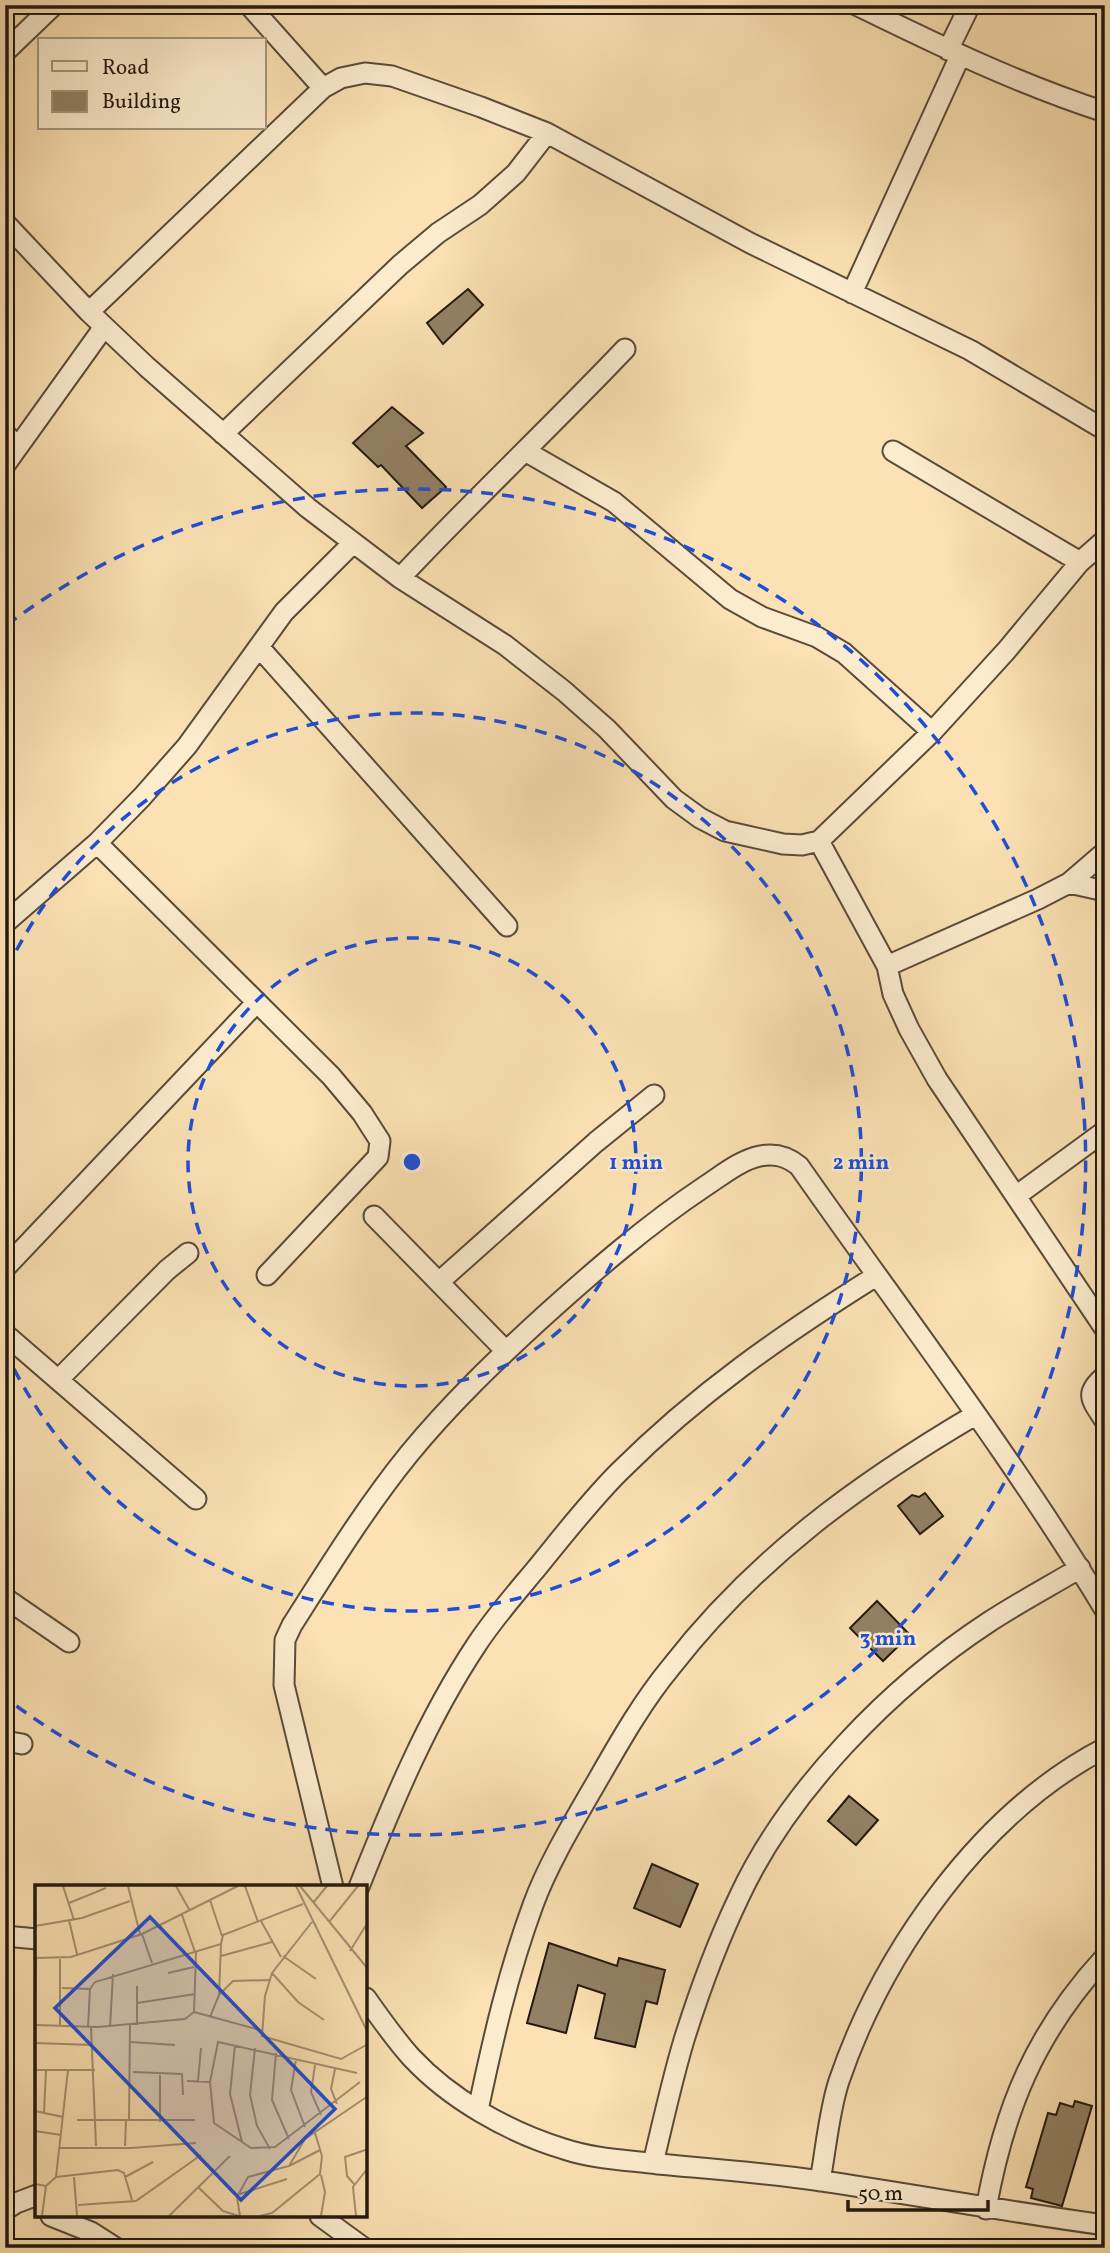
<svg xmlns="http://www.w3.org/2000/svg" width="1110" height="2253" viewBox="0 0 1110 2253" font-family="Vollkorn,serif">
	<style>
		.building { fill: #938165; stroke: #231911; stroke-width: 2 }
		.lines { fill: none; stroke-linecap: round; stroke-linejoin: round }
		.minor-casing { stroke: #594b3a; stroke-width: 23 }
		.minor { stroke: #fcecce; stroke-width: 19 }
		.ring { fill: none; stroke: #1d4ed8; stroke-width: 3.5; stroke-dasharray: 12 9 }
		.inset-road { fill: none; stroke: #a59172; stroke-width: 2 }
		.view { fill: #1d4ed8; fill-opacity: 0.15; stroke: #1d4ed8; stroke-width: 3.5 }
		.inset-edge { fill: none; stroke: #231911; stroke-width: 3.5 }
		.centre { fill: #1d4ed8; stroke: #fcecce; stroke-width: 3.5 }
		.ring-label { font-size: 21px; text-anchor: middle; font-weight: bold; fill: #1d4ed8; stroke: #fcecce; stroke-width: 5; stroke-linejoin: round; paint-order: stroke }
	</style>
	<rect width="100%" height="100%" fill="#fbe1b3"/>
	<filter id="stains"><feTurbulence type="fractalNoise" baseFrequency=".00286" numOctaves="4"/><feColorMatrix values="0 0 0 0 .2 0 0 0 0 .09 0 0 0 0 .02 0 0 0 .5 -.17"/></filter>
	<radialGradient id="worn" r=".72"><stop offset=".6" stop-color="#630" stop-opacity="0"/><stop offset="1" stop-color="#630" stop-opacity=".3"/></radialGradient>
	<path class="building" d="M 468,289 L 483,305 L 443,344 L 427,323 Z
		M 392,407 L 423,433 L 406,446 L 446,487 L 422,508 L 381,465 L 378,467 L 353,443 Z
		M 925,1493 L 943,1516 L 920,1534 L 898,1506 L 912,1495 L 919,1497 Z
		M 877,1601 L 910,1635 L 883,1661 L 850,1628 Z
		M 849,1796 L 878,1820 L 856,1845 L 828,1821 Z
		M 652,1864 L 698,1884 L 680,1927 L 634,1908 Z
		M 549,1943 L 617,1966 L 619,1958 L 665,1970 L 657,2004 L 646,2001 L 635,2047 L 595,2038 L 605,1994 L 578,1985 L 566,2033 L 527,2023 Z
		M 1075,2101 L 1092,2106 L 1062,2206 L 1031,2198 L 1033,2189 L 1026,2187 L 1048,2113 L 1056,2115 L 1060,2103 L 1073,2107 Z"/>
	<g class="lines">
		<g class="minor-casing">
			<path id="minor" d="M 249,5 L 323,88
				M 856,5 C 938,45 1018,84 1105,112
				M 948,50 L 970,5
				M 5,52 L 54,5
				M 5,223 L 89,312 L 147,367 L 308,508 L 400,578 L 505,645 L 564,691 L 607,729 L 674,799 L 700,818 L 725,831 L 783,844 L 802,845 L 819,841 L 932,732 L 1006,651 L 1080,562 L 1105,540
				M 852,293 L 960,56
				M 89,312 L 323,88 L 341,78 L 365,73 L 392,76 L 481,107 L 547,133 L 750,243 L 970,350 L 1105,430
				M 5,434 L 18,447
				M 223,434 L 400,265 L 438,233 L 480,205 L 516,173 L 547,133
				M 525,451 L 614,502 L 730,599 L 762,617 L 817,637 L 844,653 L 932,732
				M 893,451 L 1080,562
				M 5,465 L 104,327
				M 400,578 C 473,500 551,427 625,349
				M 259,647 L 507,926
				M 819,841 L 887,966 L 893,994 L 909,1029 L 937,1079 L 1105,1329
				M 97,843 L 331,1076 L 362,1113 L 380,1141 L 378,1157 L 267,1275
				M 1069,883 L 1105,891
				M 5,923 L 97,843 L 142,797 L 187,746 L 284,612 L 353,543
				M 887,966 L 1038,899 L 1069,883 L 1105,852
				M 1016,1196 L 1105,1131
				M 374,1216 L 506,1351
				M 5,1268 L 257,1002
				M 439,1282 L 596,1142 L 654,1095
				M 5,1334 L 196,1499
				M 1105,1376 C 1083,1394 1092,1400 1105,1421
				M 58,1380 L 167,1270 L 188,1253
				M 5,1598 L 69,1642
				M 5,1741 L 22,1744
				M 333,1887 L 284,1685 L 285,1640 L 292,1625 C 329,1567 366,1507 409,1454 C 450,1404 496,1360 543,1317 C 594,1271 647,1225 704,1187 C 721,1176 740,1160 760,1156 C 775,1153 787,1156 799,1166 C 902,1313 1012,1456 1105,1610
				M 359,1887 C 392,1804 427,1719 477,1644 C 494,1618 516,1593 536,1569 C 563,1536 589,1502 619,1472 C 698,1393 782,1335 876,1276
				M 5,1936 L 37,1939
				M 366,1998 C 380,2018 394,2038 411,2057 C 450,2099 508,2132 564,2149 C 594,2159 626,2160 658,2164 C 712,2169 767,2173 822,2181 C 916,2195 1010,2212 1105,2225
				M 478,2110 C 493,2039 508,1973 533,1905 C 548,1864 574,1821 596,1783 C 619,1743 642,1702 671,1667 C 756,1558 858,1484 975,1415
				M 653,2163 C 663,2122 672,2080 684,2040 C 699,1992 717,1943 739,1897 C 788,1791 891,1686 989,1622 C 1018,1603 1050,1586 1080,1568
				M 820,2181 C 826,2149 829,2111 839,2081 C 883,1952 981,1812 1105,1748
				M 986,2209 C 1004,2109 1035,2033 1105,1957
				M 5,2210 L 16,2203 L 37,2195
				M 51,2216 L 91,2232 L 116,2248
				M 320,2216 L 364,2248"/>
		</g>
		<use href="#minor" class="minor"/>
	</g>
	<g class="ring">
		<circle cx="412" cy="1162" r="224"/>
		<path d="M7 969A449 449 0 1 1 7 1355"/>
		<path d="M7 625A673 673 0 1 1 7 1699"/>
	</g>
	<g transform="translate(35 1885)">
		<rect width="332" height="332" fill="#fbe1b3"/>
		<path class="inset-road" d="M 28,1 L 39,35M 93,1 L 105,49M 141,1 L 155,26M 210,1 L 223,37M 261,1 L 333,148M 265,1 L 333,84M 175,15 L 187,51M 34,18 L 71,3M 278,18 L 292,1M 147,30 L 160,67M 34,35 L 42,69M 226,36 L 246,72M 277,37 L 237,88 L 230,111 L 227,151 L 306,174 L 333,159M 294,37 L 323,1M 0,41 L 47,33 L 95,16M 107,49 L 117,78M 315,66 L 333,37M 186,71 L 237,57M 248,71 L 281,94M 0,73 L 36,72 L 107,49 L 203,1M 25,74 L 25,142M 133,88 L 159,82M 237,88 L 263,117 L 289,135M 27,103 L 55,104M 184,110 L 198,96 L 234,95M 102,118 L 160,109M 159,127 L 228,146M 175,132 L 184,110 L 186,59M 0,133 L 1,73M 0,140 L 63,142 L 150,134 L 159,127 L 161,67M 102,140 L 102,101M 53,142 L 55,104 L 60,97 L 186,59 L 188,50 L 268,19M 56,142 L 61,261M 75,142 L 78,89M 96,157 L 140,160M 0,158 L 58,160M 200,160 L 195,209 L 207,257M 220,163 L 215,210 L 222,241 L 235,264M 241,168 L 237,215 L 254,254M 261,174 L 256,205 L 270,242M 280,180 L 276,207 L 286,230M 300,184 L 296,204 L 302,219M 0,185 L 60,185M 98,187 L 147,189 L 148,210M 125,187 L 125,237M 322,188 L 183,157 L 175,197 L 179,238 L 216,263 L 240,262 L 325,197M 152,196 L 175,197M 163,196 L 166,163M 0,226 L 28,232M 9,227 L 11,185M 42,235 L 160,235M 94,236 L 95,140M 0,246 L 26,250M 90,261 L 91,235M 24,263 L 96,263 L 161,258M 254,281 L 285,265M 286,290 L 290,307 L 286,331M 21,292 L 33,185M 39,292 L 42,331M 90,292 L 118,277M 0,299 L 11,301 L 21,292 L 83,285 L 89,288 L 97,315M 319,299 L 312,291 L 310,272 L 333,264M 164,303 L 188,326 L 204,331M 205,309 L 252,294M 43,320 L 101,316 L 166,270M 7,331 L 11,301M 134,331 L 195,271M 205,331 L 202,312 L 213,292 L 254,281 L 270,254 L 333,211M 225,331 L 237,328 L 285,289 L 287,271 L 280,248M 321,331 L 318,302 L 333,283"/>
		<path class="view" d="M 115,32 L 300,224 L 206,315 L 20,123 Z"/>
		<rect width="332" height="332" class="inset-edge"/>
	</g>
	<circle cx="412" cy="1162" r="10" class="centre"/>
	<g class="ring-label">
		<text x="636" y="1169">1 min</text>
		<text x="861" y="1169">2 min</text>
		<text x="888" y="1645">3 min</text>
	</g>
	<rect width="1110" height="2253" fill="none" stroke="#fbe1b3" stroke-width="28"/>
	<rect x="7" y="7" width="1096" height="2239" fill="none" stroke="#231911" stroke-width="3.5"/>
	<rect x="14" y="14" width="1082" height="2225" fill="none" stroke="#231911" stroke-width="2"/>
	<rect x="38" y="38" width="228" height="91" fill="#fcecce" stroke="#a59882" stroke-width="2"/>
	<rect x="52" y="61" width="35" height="10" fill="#fcecce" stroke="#a59882" stroke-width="2"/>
	<text x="102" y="74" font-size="21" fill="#231911">Road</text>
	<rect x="52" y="91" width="35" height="21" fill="#938165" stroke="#a59882" stroke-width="2"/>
	<text x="102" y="108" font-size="21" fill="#231911">Building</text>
	<path d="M848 2200v10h140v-10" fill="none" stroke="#231911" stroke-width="3.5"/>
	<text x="858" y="2200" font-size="21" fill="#231911" stroke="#fcecce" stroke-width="5" paint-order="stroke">50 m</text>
	<rect width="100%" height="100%" filter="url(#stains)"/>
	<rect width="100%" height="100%" fill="url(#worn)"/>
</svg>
